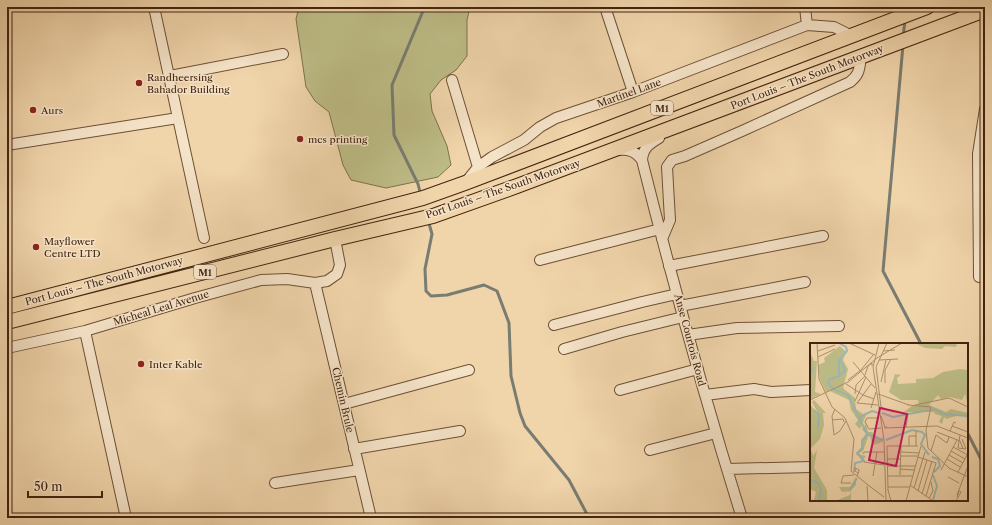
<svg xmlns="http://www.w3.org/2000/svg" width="992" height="525" viewBox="0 0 992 525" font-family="'Libre Caslon Text',serif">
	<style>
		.green { fill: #bdbc86; stroke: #80704b }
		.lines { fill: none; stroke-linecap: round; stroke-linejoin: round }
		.stream { stroke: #797c71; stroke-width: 3 }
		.minor-casing { stroke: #6e5036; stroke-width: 12 }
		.highway-casing { stroke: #432410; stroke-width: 16 }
		.minor { stroke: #f5e3c8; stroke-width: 10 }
		.highway { stroke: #f0d4aa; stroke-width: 14 }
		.poi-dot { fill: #8f2418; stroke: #f5e3c8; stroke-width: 1.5 }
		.labels { text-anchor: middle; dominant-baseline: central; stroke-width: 3; stroke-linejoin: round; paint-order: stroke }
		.shield { fill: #f5e3c8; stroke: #785d47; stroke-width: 1 }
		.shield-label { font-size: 9px; font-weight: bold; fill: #432410 }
		.poi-label { font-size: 10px; fill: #432410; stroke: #f5e3c8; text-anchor: start }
		.street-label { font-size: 10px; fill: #432410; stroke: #f5e3c8 }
		.inset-river { fill: none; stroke: #9db7b1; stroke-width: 2 }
		.inset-road { fill: none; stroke: #ab8e6c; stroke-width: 1 }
		.view { fill: #c2185b; fill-opacity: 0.15; stroke: #c2185b; stroke-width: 2 }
		.inset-edge { fill: none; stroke: #432410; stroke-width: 2 }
	</style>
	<rect width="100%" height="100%" fill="#f0d4aa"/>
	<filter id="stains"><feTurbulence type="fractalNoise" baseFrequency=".005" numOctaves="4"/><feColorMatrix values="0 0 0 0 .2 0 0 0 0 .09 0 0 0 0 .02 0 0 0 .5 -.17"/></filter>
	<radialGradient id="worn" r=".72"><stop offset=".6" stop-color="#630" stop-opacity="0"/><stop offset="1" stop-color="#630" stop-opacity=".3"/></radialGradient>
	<path class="green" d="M 299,7 L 470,7 L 467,20 L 467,56 L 456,70 L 441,80 L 430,94 L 432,111 L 447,146 L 451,165 L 438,177 L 386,188 L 351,180 L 343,165 L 329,112 L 315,101 L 306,87 L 296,19 Z"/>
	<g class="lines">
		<path class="stream" d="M 903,37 L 905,21
			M 903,45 L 883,271 L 921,344
			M 421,196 L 418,184 L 394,135 L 392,85 L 423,11 L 427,7
			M 428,220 L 432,234 L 425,269 L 426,291 L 431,296 L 447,295 L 484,285 L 497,291 L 509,323 L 511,376 L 520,413 L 525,426 L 569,480 L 589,518
			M 967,432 L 985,467"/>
		<g class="minor-casing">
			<path id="minor" d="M 154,7 L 204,238
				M 605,7 L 633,92
				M 805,7 L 807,25
				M 170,76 L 283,54
				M 452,80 L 478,167
				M 659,138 C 649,144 643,148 642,160 C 672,280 705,400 742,518
				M 7,145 L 178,118
				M 618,150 C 629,149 635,151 642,160
				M 466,182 L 478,167 L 492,157 L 524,140 L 540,127 L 556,118 L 633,92 L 807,25 L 834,27 L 852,36
				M 662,239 L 670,220 L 667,167 L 672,160 L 685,156 L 742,131 L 850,82 C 860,74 859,69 861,57
				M 540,260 L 660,229
				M 669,266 L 823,236
				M 979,277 L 978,154 L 985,109
				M 315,283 L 371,518
				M 680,306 L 805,282
				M 554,325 L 642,302 L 677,294
				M 85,331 L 126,518
				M 688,335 L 737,328 L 839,326
				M 7,348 L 85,331 L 195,298 L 261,280 L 287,279 L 315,283 L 327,281 L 337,274 L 340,265 L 335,239
				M 564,349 L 622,332 L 683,317
				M 620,390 L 698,369
				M 705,395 L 754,389 L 771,392 L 811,390
				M 344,404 L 469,370
				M 354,449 L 460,431
				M 650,450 L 716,433
				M 727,469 L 811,467
				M 275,483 L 359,470"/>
		</g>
		<g class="highway-casing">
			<path id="highway" d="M 7,307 L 423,198 L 465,183 L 927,7
				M 7,322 L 335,239 L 433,216 L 517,186 L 985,10"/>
		</g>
		<use href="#minor" class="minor"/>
		<use href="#highway" class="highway"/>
	</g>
	<g class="poi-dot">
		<circle cx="139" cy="83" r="4"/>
		<circle cx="33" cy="110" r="4"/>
		<circle cx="300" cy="139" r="4"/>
		<circle cx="36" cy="247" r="4"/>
		<circle cx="141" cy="364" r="4"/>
	</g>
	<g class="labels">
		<g class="shield">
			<rect x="651" y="101" width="22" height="14" rx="3"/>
			<rect x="194" y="265" width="22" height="14" rx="3"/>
		</g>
		<g class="shield-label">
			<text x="662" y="108">M1</text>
			<text x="205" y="272">M1</text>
		</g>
		<g class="poi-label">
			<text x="147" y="77">Randheersing<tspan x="147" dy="12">Bahador Building</tspan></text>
			<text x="41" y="110">Aurs</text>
			<text x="308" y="139">mcs printing</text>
			<text x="44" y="241">Mayflower<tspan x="44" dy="12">Centre LTD</tspan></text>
			<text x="149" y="364">Inter Kable</text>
		</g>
		<g class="street-label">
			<text transform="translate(807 77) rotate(-21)">Port Louis – The South Motorway</text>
			<text transform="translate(629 93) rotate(-20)">Martinel Lane</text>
			<text transform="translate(503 189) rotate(-19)">Port Louis – The South Motorway</text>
			<text transform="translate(104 281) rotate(-15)">Port Louis – The South Motorway</text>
			<text transform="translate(161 308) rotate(-17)">Micheal Leal Avenue</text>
			<text transform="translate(690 340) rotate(75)">Anse Courtois Road</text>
			<text transform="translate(343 400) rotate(77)">Chemin Brule</text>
		</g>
	</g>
	<g transform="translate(810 343)">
		<rect width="158" height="158" fill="#f0d4aa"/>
		<path d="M 105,0 L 147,0 L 146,4 L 135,3 L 132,6 L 115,5 ZM 30,3 L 36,9 L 33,17 L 38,26 L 33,45 L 45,55 L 46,66 L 54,72 L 57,70 L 50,86 L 45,81 L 48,77 L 41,67 L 39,57 L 20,48 L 16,49 L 10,36 L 8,22 L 15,19 L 14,15 ZM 0,9 L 4,18 L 7,18 L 5,49 L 11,51 L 0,56 L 0,33 L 2,29 L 0,29 ZM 150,26 L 158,27 L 158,62 L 155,51 L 152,57 L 140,54 L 131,56 L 128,52 L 119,62 L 136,69 L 141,66 L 158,70 L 158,75 L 150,72 L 136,76 L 134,74 L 132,81 L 129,79 L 132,73 L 125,71 L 124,69 L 94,69 L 102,63 L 109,63 L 108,57 L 91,57 L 79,49 L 85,31 L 91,32 L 87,35 L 88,41 L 106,40 L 106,36 L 123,35 L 133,29 ZM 4,57 L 16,70 L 13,70 L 14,82 L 10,96 L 0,106 L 0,62 L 8,70 L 2,59 ZM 56,81 L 58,89 L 62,89 L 69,95 L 73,95 L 73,99 L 63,102 L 59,92 L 53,108 L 48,111 L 56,113 L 52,118 L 52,115 L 46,111 L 51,104 L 51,97 L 56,91 L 52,86 ZM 7,107 L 4,125 L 17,147 L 17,158 L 4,158 L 6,149 L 0,146 L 0,137 L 7,139 L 0,134 L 0,111 L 2,108 L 3,113 ZM 46,134 L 46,142 L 41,147 L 41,158 L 25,158 L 40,152 L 41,148 L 32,149 L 29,144 L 40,144 Z" fill="#bdbc86"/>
		<path class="inset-river" d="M 29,0 L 36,4 L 37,8 L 29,17 L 29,33 L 20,36 L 18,40 L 23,46 L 38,52 L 57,91 L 52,99 L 53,105 L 47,110 L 54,118 L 45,120 L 44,129M 0,14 L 2,27 L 0,33M 30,32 L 35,28 L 30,16M 4,67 L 9,72 L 8,84M 72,70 L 83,74 L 125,66 L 133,71 L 158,73M 49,74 L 62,68 L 69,70M 57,91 L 73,97M 76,97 L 102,87 L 112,89 L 115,92 L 111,101 L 119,112M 122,114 L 128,116 L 130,123 L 124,129M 0,136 L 8,140 L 11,146 L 9,158M 40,147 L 47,135M 123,157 L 127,143 L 123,132"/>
		<path class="inset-road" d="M 7,0 L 9,36 L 22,64 L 35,75 L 44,96 L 41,128 L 58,142M 39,0 L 65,12M 69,0 L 63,24 L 74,97 L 76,158M 8,8 L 25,2M 73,8 L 85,7M 8,14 L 25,6M 69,17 L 88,16M 43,19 L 65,45M 66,24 L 71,64 L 84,69M 66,24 L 77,0M 55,32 L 58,23 L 62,20 L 62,23M 38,37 L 51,27 L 64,11M 71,39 L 76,17M 75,40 L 75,27 L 81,16M 36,41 L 53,52 L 64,56M 61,41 L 47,60 L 68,62M 45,51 L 46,42 L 55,33M 68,51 L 99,62M 0,57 L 38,39 L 67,15 L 92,0M 45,58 L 56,34M 98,62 L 121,64 L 116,87 L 118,105 L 139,125 L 158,134M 105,62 L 139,55 L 158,64M 61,65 L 66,49M 25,66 L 22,73 L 24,92 L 30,88 L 36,78M 71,73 L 75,84 L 77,84M 69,75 L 57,75 L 55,79 L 59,86 L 71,85M 22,77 L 33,76 L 34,79M 142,83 L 158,89M 96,84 L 98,71M 74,85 L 127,83 L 158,95M 106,88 L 106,103M 140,88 L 144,79 L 146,80M 127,89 L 150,98 L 153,106M 77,103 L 78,147 L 81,158M 77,103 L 108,103M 99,103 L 99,93 L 106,93M 143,104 L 158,112M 148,105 L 156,106 L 152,96M 148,105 L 150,92M 121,108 L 126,92 L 137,100 L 139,94M 141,108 L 155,116M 91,109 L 109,110M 53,111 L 54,109 L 74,109M 139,112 L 153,120M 91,113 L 108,113M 108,114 L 126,120 L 116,153M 77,116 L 91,116M 137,116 L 150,124M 54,119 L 74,122M 77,123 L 106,123M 90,126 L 104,127M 131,127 L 147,97M 148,129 L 157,112M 90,132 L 91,104M 47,133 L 49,128 L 49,127 L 45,125 L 45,128 L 48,130M 63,133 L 67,109M 77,133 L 102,133M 138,134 L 149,140M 41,140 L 31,140 L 33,133 L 44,132M 58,142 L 74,154M 100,142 L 123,158M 57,143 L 58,158M 78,144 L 99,144M 104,145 L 115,109M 108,148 L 117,117M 112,151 L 122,118M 147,152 L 158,123M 119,155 L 123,148 L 121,139M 96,158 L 111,103M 146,158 L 151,149 L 149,148 L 147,154"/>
		<path class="view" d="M 70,65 L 97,71 L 86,123 L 59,117 Z"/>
		<rect width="158" height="158" class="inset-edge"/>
	</g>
	<rect width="992" height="525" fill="none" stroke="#f0d4aa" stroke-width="24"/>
	<rect x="8" y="8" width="976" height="509" fill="none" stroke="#432410" stroke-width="2"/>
	<rect x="12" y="12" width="968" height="501" fill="none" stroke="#432410"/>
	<path d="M28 491v6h74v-6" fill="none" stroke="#432410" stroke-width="2"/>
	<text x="34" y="491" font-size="12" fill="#432410" stroke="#f5e3c8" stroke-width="3" paint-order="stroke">50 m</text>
	<rect width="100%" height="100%" filter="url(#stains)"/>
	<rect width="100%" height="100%" fill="url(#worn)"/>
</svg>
